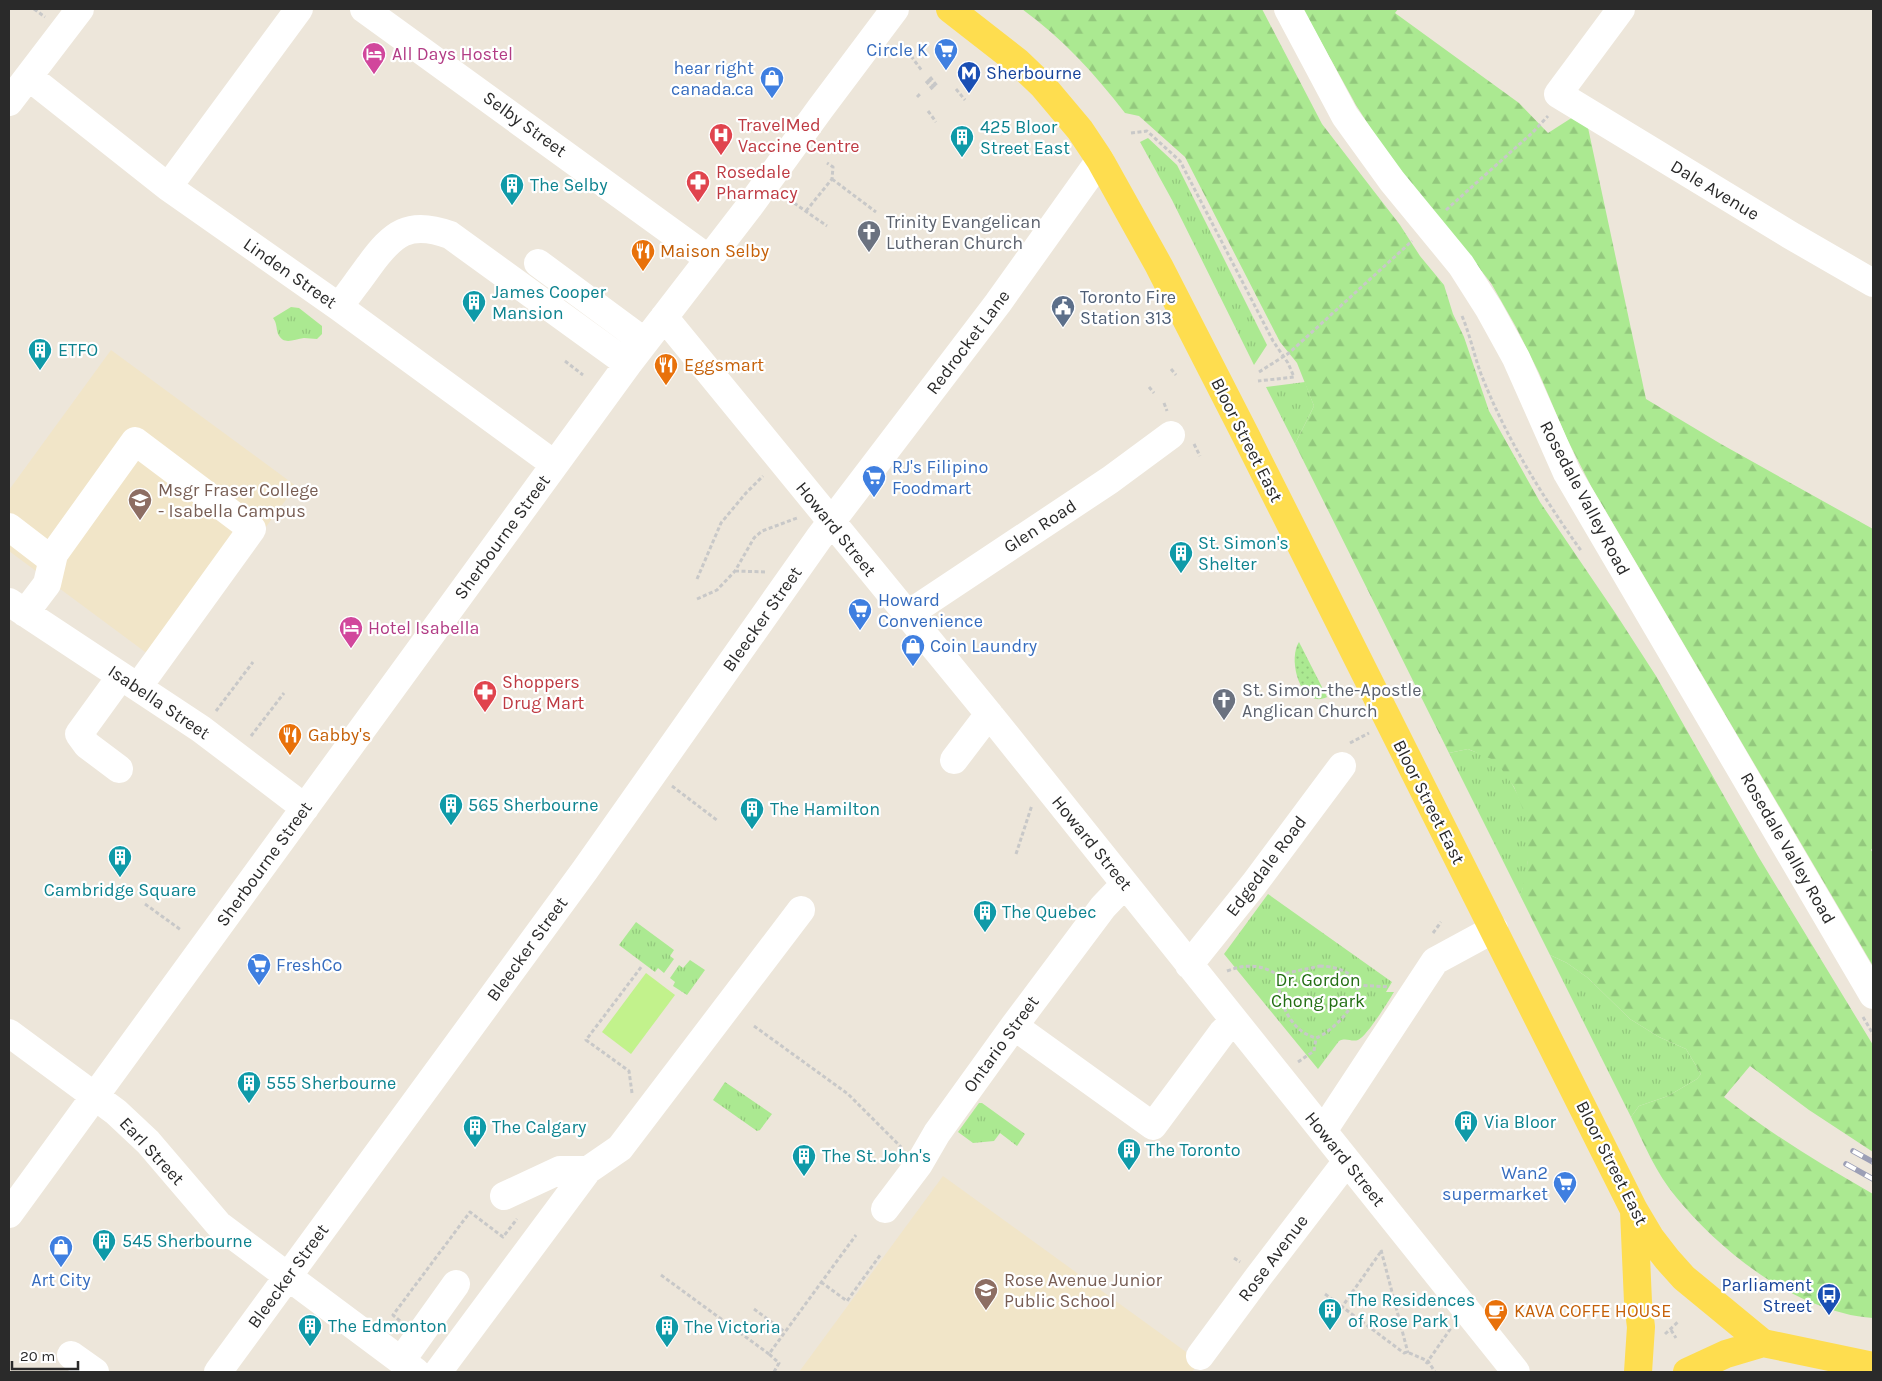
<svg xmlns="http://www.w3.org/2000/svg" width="1882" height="1381" viewBox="0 0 1882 1381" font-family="Karla,sans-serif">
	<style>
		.education { fill: #f1e5c8 }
		.grass { fill: url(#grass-tufts) }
		.forest { fill: url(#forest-firs) }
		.garden { fill: url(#garden-dots) }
		.pitch { fill: #c2f28c }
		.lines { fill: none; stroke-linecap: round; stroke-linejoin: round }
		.path { stroke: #c8c8c8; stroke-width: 3; stroke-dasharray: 4 2.5; stroke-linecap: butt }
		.minor { stroke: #fff; stroke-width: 28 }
		.major { stroke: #fedd4f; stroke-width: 28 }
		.rail-casing { stroke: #9c9fb6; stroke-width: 5.5 }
		.rail { stroke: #fff; stroke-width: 4; stroke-dasharray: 11; stroke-linecap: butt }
		.labels { text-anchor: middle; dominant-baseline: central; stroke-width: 4.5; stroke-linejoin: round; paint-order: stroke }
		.shop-label { font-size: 18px; fill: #366cbe; stroke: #fff; text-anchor: start }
		.hotel-label { font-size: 18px; fill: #b23c85; stroke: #fff; text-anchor: start }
		.transit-label { font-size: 18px; fill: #164399; stroke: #fff; text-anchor: start }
		.street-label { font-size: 18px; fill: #2a2a2a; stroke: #fff }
		.health-label { font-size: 18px; fill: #be3a42; stroke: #fff; text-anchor: start }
		.culture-label { font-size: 18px; fill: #0d838f; stroke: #fff; text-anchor: start }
		.worship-label { font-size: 18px; fill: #5b616d; stroke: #fff; text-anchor: start }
		.food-label { font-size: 18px; fill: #c56008; stroke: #fff; text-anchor: start }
		.service-label { font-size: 18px; fill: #4e5e75; stroke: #fff; text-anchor: start }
		.education-label { font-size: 18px; fill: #785e54; stroke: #fff; text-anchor: start }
		.park-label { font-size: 18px; fill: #226e13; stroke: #fff }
	</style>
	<defs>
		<pattern id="grass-tufts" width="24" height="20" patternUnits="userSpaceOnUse" patternTransform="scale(1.25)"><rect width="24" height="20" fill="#abe991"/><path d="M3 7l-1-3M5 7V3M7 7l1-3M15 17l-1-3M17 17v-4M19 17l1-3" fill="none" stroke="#93c87d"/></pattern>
		<pattern id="forest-firs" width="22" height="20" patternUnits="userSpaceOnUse" patternTransform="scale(1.25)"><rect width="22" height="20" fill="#abe991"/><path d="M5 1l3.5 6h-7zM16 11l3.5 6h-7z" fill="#93c87d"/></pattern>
		<pattern id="garden-dots" width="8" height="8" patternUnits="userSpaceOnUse" patternTransform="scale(1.25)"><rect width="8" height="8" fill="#abe991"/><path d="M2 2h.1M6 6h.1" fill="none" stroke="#93c87d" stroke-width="1.8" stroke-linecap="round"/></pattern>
	</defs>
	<rect width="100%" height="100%" fill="#ede6da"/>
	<path class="education" d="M 111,350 L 296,486 L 164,666 L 9,551 L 9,490 Z
		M 943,1176 L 1200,1362 L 1192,1372 L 799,1372 Z"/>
	<path class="grass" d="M 1148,138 L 1177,165 L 1267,345 L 1254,365 L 1172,200 L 1140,142 Z
		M 291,307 L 299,308 L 322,326 L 322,334 L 317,339 C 313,339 308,338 304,338 C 294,339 284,346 278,334 C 276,328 277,323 273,318 Z
		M 1305,382 L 1314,406 L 1295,444 L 1266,387 Z
		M 1468,749 C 1476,753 1490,755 1497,761 C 1506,769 1527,811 1528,822 C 1531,839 1528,880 1520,895 L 1449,753 Z
		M 1268,894 L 1392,982 L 1386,992 L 1394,992 C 1388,1002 1367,1036 1358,1040 C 1351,1042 1346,1037 1339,1041 L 1318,1069 L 1224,954 Z
		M 636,922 L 674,950 L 670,956 L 674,959 L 664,973 L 658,968 L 655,972 L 619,945 Z
		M 1550,955 L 1567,963 L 1588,978 L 1630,1019 L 1659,1037 L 1686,1049 L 1701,1074 L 1697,1079 L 1668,1096 L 1639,1106 L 1631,1117 Z
		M 690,960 L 705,970 L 687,995 L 673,986 L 675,982 L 670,978 L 679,965 L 683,968 Z
		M 725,1082 L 772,1114 L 760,1130 L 757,1131 L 713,1100 Z
		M 979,1103 L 982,1103 L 1025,1134 L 1017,1146 L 1000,1133 L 994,1141 L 973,1143 L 958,1132 Z"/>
	<path class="forest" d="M 1022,9 L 1262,9 L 1322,124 L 1400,225 L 1420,256 L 1444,285 L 1453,314 L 1464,337 L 1489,411 L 1540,502 L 1616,614 L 1656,676 L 1758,856 L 1873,1045 L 1873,1152 L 1809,1110 L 1750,1066 L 1724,1097 C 1771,1134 1822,1165 1873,1194 L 1873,1318 C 1863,1317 1853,1316 1843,1313 C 1779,1297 1717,1247 1676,1197 C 1656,1173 1644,1144 1631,1117 L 1639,1106 L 1668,1096 L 1697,1079 L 1701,1074 L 1686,1049 L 1659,1037 L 1630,1019 L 1588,978 L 1567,963 L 1550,955 L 1520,895 L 1522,890 L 1528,860 L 1528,822 L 1514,787 L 1496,761 L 1468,749 L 1449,753 L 1295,444 L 1314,406 L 1297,363 L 1280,342 L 1185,157 L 1139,116 L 1125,113 C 1095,74 1062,38 1022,9 Z
		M 1303,9 L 1398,9 L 1395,13 L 1519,103 L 1548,133 L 1573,117 L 1587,123 L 1646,399 L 1721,444 L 1873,529 L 1873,847 L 1871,850 L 1873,853 L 1873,966 L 1591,486 L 1567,439 L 1539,373 L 1516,327 L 1491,283 L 1385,151 L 1356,105 Z"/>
	<path class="garden" d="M 1299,642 L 1327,697 C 1301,710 1287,660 1299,642 Z"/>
	<path class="pitch" d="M 646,973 L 675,995 L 631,1054 L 602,1032 Z"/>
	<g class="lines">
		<path class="path" d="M 34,9 L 45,17
			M 911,56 L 922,71
			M 930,77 L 938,87
			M 928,79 L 936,89
			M 926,81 L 934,91
			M 956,89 L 965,100
			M 917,97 L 920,94
			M 928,111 L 936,122
			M 1131,133 L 1147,131 L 1180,161 L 1273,341 L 1288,363 L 1294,377 L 1258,381
			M 832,179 L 876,212
			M 794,203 L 827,226
			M 1446,210 L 1532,133 L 1548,116
			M 806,211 L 832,179 L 833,167 L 827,163
			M 1462,316 C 1470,335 1474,355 1481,374 C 1506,438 1542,496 1582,552
			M 565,361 L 583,375
			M 1171,369 L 1176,375
			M 1259,372 L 1289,353 L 1412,241
			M 1149,387 L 1154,393
			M 1164,403 L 1167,411
			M 1194,444 L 1200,456
			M 735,571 L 767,572
			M 697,579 L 721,523 L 746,493 L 763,476
			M 697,599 L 717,590 L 735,571 L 754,538 L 762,531 L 797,518
			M 216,711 L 253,662
			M 251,736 L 284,693
			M 1350,743 L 1369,733
			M 672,786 L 718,821
			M 1016,854 L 1032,805
			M 145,904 L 181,930
			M 1433,933 L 1441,922
			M 1320,966 C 1332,966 1353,971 1357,984 C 1361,1003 1332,1032 1316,1038 C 1290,1031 1278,1002 1278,975 Z
			M 1227,971 C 1245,964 1261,964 1278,975
			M 1357,985 L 1389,987
			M 1863,1017 L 1873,1034
			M 754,1026 L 848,1094 L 901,1147
			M 1298,1062 L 1314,1051 L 1316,1038
			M 632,1093 L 629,1071 L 586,1040 L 642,966
			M 1381,1250 L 1408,1353
			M 1234,1258 L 1240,1262
			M 661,1275 L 769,1354
			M 821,1282 L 847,1301 L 881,1254
			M 1325,1294 L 1404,1353 L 1407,1352 L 1428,1361 L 1435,1372
			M 754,1309 L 785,1332
			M 1337,1314 L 1382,1250
			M 400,1321 L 393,1315 L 470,1212 L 503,1237 L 517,1219
			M 1671,1330 L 1676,1338
			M 1665,1334 L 1679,1321
			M 1426,1364 L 1451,1328
			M 774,1372 L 779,1363 L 769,1354 L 856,1235"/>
		<path class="minor" d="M 364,9 L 709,259
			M 1288,9 L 1345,116 L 1392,181 L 1461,265 L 1489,309 L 1516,358 L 1567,473 L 1873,995
			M 1621,9 L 1558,94 L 1790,235 L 1873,283
			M 29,77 L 168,187 L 339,307 L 554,464
			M 9,102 L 80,9
			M 168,187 L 299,9
			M 538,263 L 645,342
			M 339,307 C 349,293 359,280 369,266 C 393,233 409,220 450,235 L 628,364
			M 664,317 L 989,714 L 1516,1372
			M 9,527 L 52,560
			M 9,602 L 201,729 L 305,808
			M 25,613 L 47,584 L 54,554 L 135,441 L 252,529 L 138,687
			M 907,615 L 1110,480 L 1171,435
			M 954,760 L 989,714
			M 119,769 L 87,745 L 79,734 L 121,676
			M 1189,965 L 1254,884 L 1342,766
			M 1014,1026 L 1153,1126 L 1222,1033 L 1234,1021
			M 9,1033 L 116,1112 L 148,1142 L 219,1225 L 416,1372
			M 1323,1131 L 1435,961 L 1494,929
			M 504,1196 L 560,1170 L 588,1170
			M 885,1209 L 919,1164 L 937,1133 L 1014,1026 L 1103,907 L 1125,884
			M 9,1214 L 628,364 L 749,207 L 820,109 L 895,9
			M 71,1355 L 95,1372
			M 1200,1356 L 1259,1276 L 1347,1161
			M 401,1361 L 456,1284
			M 218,1372 L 585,870 L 819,538 L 998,303 L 1100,160
			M 438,1372 L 588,1170 L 620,1148 L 801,910"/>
		<path class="major" d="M 950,9 L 1018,62 L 1043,86 L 1080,130 L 1100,160 L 1159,266 L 1246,436 L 1634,1210 L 1650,1237 L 1667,1259 L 1684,1278 L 1763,1343 L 1873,1366
			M 1634,1211 L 1638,1302 L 1641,1327 L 1638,1372
			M 1687,1372 L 1726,1354 L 1763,1343"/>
		<g class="rail-casing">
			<path id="rail" d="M 1853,1151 L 1873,1162
				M 1846,1164 L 1873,1179"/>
		</g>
		<use href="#rail" class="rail"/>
	</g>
	<defs>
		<g id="supermarket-pin" transform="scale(1.25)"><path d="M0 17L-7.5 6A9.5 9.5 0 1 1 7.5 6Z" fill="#3f7fe0" stroke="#fff"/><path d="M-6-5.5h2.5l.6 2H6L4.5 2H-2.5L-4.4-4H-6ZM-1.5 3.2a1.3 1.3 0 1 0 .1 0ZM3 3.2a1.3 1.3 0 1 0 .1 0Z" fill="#fff"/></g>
		<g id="hotel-pin" transform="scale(1.25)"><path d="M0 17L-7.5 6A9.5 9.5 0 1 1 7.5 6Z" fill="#d1479c" stroke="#fff"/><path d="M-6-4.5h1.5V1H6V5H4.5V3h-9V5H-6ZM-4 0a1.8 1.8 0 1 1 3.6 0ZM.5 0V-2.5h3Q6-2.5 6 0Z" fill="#fff"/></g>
		<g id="metro-pin" transform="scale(1.25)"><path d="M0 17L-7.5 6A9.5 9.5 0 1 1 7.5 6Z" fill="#1a4fb4" stroke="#fff"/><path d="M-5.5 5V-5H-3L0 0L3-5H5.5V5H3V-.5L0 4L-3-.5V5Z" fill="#fff"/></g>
		<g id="shop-pin" transform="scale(1.25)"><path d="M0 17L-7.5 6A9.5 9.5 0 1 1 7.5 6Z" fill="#3f7fe0" stroke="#fff"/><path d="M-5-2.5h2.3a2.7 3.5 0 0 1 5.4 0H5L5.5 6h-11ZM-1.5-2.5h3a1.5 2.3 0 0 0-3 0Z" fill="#fff"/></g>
		<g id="hospital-pin" transform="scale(1.25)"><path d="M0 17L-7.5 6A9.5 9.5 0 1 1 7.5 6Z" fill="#e0444e" stroke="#fff"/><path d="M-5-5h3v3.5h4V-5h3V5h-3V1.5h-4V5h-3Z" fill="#fff"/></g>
		<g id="building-pin" transform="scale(1.25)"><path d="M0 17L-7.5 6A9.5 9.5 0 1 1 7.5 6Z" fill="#0f9aa8" stroke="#fff"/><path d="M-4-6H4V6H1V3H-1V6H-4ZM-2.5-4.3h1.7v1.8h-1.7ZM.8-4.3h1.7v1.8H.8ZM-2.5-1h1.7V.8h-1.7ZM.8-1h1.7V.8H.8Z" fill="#fff"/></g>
		<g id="pharmacy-pin" transform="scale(1.25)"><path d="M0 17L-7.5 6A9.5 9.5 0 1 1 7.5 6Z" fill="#e0444e" stroke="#fff"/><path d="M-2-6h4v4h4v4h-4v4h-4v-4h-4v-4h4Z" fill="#fff"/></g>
		<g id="church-pin" transform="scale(1.25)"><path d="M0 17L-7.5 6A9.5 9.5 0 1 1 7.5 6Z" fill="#6b7280" stroke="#fff"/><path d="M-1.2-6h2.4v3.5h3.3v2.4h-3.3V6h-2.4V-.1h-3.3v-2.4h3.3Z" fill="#fff"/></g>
		<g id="restaurant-pin" transform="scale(1.25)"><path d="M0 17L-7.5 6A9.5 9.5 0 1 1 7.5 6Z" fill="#e8710a" stroke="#fff"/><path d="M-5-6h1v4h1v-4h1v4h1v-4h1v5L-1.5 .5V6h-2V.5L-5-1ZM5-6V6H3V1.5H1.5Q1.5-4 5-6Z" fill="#fff"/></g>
		<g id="civic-pin" transform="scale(1.25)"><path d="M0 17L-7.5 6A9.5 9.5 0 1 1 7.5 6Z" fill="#5c6f8a" stroke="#fff"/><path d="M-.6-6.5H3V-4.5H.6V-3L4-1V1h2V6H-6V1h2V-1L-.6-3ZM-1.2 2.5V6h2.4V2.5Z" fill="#fff"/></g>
		<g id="school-pin" transform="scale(1.25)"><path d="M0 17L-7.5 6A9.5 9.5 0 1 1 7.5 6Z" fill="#8d6e63" stroke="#fff"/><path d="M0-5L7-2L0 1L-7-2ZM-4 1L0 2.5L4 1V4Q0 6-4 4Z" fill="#fff"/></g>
		<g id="bus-pin" transform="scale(1.25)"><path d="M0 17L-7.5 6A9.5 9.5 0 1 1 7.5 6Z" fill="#1a4fb4" stroke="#fff"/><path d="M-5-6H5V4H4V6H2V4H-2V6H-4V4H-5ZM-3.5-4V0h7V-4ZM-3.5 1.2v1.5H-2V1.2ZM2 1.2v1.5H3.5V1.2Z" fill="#fff"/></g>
		<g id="cafe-pin" transform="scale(1.25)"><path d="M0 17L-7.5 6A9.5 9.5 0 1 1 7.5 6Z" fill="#e8710a" stroke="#fff"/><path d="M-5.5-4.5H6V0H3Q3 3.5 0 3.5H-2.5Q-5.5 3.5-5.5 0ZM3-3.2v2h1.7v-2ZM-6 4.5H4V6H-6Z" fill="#fff"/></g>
	</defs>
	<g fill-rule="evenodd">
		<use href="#supermarket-pin" x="946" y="50"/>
		<use href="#hotel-pin" x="374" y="54"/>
		<use href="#metro-pin" x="969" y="73"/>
		<use href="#shop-pin" x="772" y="78"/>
		<use href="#hospital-pin" x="721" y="135"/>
		<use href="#building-pin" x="962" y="137"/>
		<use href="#pharmacy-pin" x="698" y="182"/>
		<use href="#building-pin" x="512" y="185"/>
		<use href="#church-pin" x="869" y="232"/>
		<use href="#restaurant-pin" x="643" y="251"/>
		<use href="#building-pin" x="474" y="302"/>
		<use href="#civic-pin" x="1063" y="307"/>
		<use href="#building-pin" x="40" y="350"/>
		<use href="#restaurant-pin" x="666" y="365"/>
		<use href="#supermarket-pin" x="874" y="477"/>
		<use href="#school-pin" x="140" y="500"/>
		<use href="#building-pin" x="1181" y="553"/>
		<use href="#supermarket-pin" x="860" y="610"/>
		<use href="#hotel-pin" x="351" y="628"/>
		<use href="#shop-pin" x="913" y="646"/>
		<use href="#pharmacy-pin" x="485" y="692"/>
		<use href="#church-pin" x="1224" y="700"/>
		<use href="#restaurant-pin" x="290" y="735"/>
		<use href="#building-pin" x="451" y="805"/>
		<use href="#building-pin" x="752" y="809"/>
		<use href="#building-pin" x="120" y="857"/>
		<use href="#building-pin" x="985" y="912"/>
		<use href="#supermarket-pin" x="259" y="965"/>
		<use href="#building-pin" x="249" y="1083"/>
		<use href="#building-pin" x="1466" y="1122"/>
		<use href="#building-pin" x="475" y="1127"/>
		<use href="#building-pin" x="1129" y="1150"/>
		<use href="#building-pin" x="804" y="1156"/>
		<use href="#supermarket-pin" x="1565" y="1183"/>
		<use href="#building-pin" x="104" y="1241"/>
		<use href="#shop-pin" x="61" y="1247"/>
		<use href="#school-pin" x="986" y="1290"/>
		<use href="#bus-pin" x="1829" y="1295"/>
		<use href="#building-pin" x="1330" y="1310"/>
		<use href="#cafe-pin" x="1496" y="1311"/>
		<use href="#building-pin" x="310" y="1326"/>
		<use href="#building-pin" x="667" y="1327"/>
	</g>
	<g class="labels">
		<g class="shop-label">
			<text x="928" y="50" text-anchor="end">Circle K</text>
			<text x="754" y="68" text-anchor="end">hear right<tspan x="754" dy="21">canada.ca</tspan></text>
			<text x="892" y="467">RJ's Filipino<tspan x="892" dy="21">Foodmart</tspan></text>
			<text x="878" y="600">Howard<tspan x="878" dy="21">Convenience</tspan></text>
			<text x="930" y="646">Coin Laundry</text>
			<text x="276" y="965">FreshCo</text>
			<text x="1548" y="1173" text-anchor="end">Wan2<tspan x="1548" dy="21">supermarket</tspan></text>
			<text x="61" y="1280" text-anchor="middle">Art City</text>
		</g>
		<g class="hotel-label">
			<text x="392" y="54">All Days Hostel</text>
			<text x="368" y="628">Hotel Isabella</text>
		</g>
		<g class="transit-label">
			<text x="986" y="73">Sherbourne</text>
			<text x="1812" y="1285" text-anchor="end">Parliament<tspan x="1812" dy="21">Street</tspan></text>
		</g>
		<g class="street-label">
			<text transform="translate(525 124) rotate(36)">Selby Street</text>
			<text transform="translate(1715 190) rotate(31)">Dale Avenue</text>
			<text transform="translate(290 273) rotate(35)">Linden Street</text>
			<text transform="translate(968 342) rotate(-53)">Redrocket Lane</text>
			<text transform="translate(1247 440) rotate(63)">Bloor Street East</text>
			<text transform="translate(1585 498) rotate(62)">Rosedale Valley Road</text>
			<text transform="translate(1040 526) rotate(-33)">Glen Road</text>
			<text transform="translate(836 529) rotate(51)">Howard Street</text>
			<text transform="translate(502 537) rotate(-54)">Sherbourne Street</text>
			<text transform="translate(762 619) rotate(-55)">Bleecker Street</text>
			<text transform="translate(159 702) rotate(34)">Isabella Street</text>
			<text transform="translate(1429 802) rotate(63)">Bloor Street East</text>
			<text transform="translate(1092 843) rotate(51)">Howard Street</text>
			<text transform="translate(1788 848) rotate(60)">Rosedale Valley Road</text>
			<text transform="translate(264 864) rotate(-54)">Sherbourne Street</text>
			<text transform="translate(1266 866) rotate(-53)">Edgedale Road</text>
			<text transform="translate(527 949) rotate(-54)">Bleecker Street</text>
			<text transform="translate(1001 1044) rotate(-54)">Ontario Street</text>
			<text transform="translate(152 1151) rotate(47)">Earl Street</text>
			<text transform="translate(1345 1159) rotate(51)">Howard Street</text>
			<text transform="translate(1612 1163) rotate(63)">Bloor Street East</text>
			<text transform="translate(1273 1258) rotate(-53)">Rose Avenue</text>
			<text transform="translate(288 1276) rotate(-54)">Bleecker Street</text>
		</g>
		<g class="health-label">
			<text x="738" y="125">TravelMed<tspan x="738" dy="21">Vaccine Centre</tspan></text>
			<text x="716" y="172">Rosedale<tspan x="716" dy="21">Pharmacy</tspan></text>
			<text x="502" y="682">Shoppers<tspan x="502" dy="21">Drug Mart</tspan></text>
		</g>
		<g class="culture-label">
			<text x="980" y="127">425 Bloor<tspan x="980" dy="21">Street East</tspan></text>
			<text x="530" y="185">The Selby</text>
			<text x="492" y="292">James Cooper<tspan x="492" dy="21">Mansion</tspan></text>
			<text x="58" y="350">ETFO</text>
			<text x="1198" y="543">St. Simon's<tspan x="1198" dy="21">Shelter</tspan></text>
			<text x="468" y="805">565 Sherbourne</text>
			<text x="770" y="809">The Hamilton</text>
			<text x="120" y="890" text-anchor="middle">Cambridge Square</text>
			<text x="1002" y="912">The Quebec</text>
			<text x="266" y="1083">555 Sherbourne</text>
			<text x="1484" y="1122">Via Bloor</text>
			<text x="492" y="1127">The Calgary</text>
			<text x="1146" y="1150">The Toronto</text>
			<text x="822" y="1156">The St. John's</text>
			<text x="122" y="1241">545 Sherbourne</text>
			<text x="1348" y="1300">The Residences<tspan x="1348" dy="21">of Rose Park 1</tspan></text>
			<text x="328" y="1326">The Edmonton</text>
			<text x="684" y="1327">The Victoria</text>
		</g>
		<g class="worship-label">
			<text x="886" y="222">Trinity Evangelican<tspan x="886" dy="21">Lutheran Church</tspan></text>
			<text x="1242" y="690">St. Simon-the-Apostle<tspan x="1242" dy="21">Anglican Church</tspan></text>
		</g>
		<g class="food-label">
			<text x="660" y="251">Maison Selby</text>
			<text x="684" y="365">Eggsmart</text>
			<text x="308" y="735">Gabby's</text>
			<text x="1514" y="1311">KAVA COFFE HOUSE</text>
		</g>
		<g class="service-label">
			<text x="1080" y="297">Toronto Fire<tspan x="1080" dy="21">Station 313</tspan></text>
		</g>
		<g class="education-label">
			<text x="158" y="490">Msgr Fraser College<tspan x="158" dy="21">- Isabella Campus</tspan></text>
			<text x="1004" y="1280">Rose Avenue Junior<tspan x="1004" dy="21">Public School</tspan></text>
		</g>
		<g class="park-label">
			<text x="1318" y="980">Dr. Gordon<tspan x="1318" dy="21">Chong park</tspan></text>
		</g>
	</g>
	<rect width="1882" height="1381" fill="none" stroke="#2a2a2a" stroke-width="20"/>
	<path d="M12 1361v8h66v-8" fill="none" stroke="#2a2a2a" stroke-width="2.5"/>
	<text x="20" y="1361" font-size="15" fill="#2a2a2a" stroke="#ffffff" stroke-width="4" paint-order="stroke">20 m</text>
</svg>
